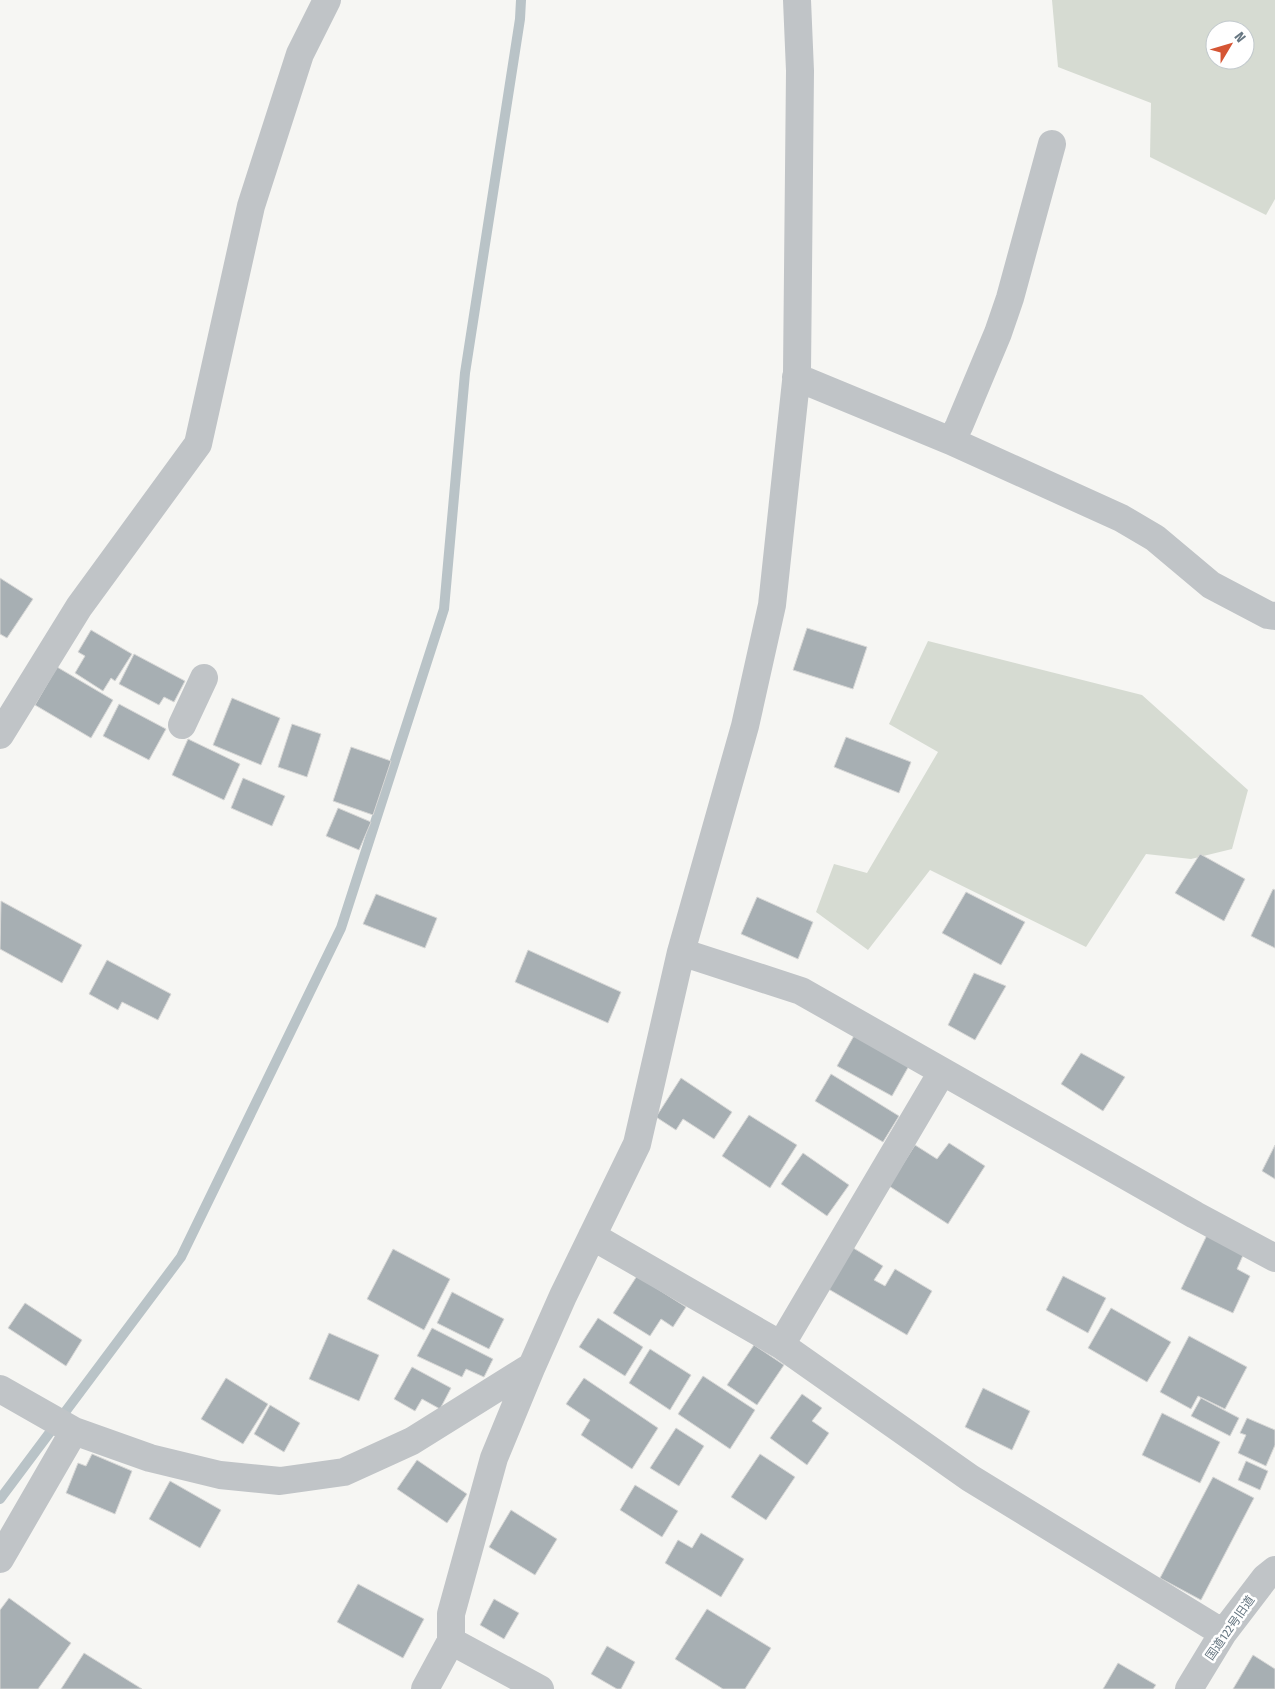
<svg xmlns="http://www.w3.org/2000/svg" width="1275" height="1689" viewBox="0 0 1275 1689" font-family="'Fira Sans Condensed','Noto Sans JP',sans-serif">
	<style>
		.green { fill: #d6dbd2; fill-rule: evenodd }
		.lines { fill: none; stroke-linecap: round; stroke-linejoin: round }
		.stream { stroke: #b9c3c7; stroke-width: 10 }
		.building { fill: #a7afb3; stroke: #d7d7d6 }
		.minor { stroke: #c0c4c7; stroke-width: 28 }
		.labels { text-anchor: middle; dominant-baseline: central; stroke-width: 5; stroke-linejoin: round; paint-order: stroke }
		.street-label { font-size: 12px; fill: #677782; stroke: #fff }
	</style>
	<rect width="100%" height="100%" fill="#f6f6f3"/>
	<path class="green" d="M 1052,0 L 1275,0 L 1275,199 L 1266,215 L 1150,157 L 1151,103 L 1058,67 ZM 1215,30 L 1245,30 L 1245,60 L 1215,60 Z
		M 928,641 L 1142,695 L 1248,790 L 1232,849 L 1191,859 L 1146,854 L 1086,947 L 930,870 L 868,950 L 816,912 L 834,864 L 867,873 L 938,752 L 889,724 Z"/>
	<g class="lines">
		<path class="stream" d="M 0,1499 L 181,1257 L 341,928 L 444,609 L 465,373 L 520,19 L 521,0"/>
	</g>
	<path class="building" d="M 0,578 L 33,599 L 7,638 L 0,634 Z
		M 807,628 L 867,647 L 853,689 L 793,670 Z
		M 91,630 L 132,654 L 115,681 L 111,678 L 103,691 L 75,673 L 85,656 L 78,652 Z
		M 134,654 L 185,681 L 174,702 L 164,697 L 159,705 L 119,684 Z
		M 57,667 L 113,700 L 91,738 L 35,705 Z
		M 232,698 L 280,718 L 261,765 L 213,745 Z
		M 119,704 L 166,729 L 149,760 L 103,736 Z
		M 292,724 L 321,734 L 307,777 L 278,767 Z
		M 846,737 L 911,762 L 899,793 L 834,767 Z
		M 188,739 L 240,764 L 224,800 L 172,775 Z
		M 351,747 L 391,761 L 373,815 L 333,801 Z
		M 243,778 L 285,796 L 272,826 L 231,808 Z
		M 338,808 L 371,822 L 359,850 L 326,836 Z
		M 1200,854 L 1245,879 L 1224,921 L 1175,893 Z
		M 1273,889 L 1275,890 L 1275,948 L 1251,936 Z
		M 966,892 L 1025,922 L 1001,965 L 942,933 Z
		M 376,894 L 437,918 L 425,948 L 363,924 Z
		M 757,897 L 813,922 L 798,959 L 741,934 Z
		M 1,901 L 82,945 L 62,983 L 0,949 Z
		M 528,950 L 621,992 L 608,1023 L 515,982 Z
		M 107,960 L 171,994 L 158,1020 L 122,1002 L 118,1010 L 89,994 Z
		M 974,973 L 1006,986 L 975,1040 L 948,1025 Z
		M 855,1034 L 910,1064 L 892,1096 L 837,1066 Z
		M 1081,1053 L 1125,1077 L 1103,1111 L 1061,1084 Z
		M 831,1074 L 899,1116 L 883,1142 L 815,1101 Z
		M 681,1078 L 732,1112 L 714,1139 L 683,1119 L 676,1130 L 656,1117 Z
		M 749,1115 L 797,1145 L 770,1188 L 722,1156 Z
		M 949,1143 L 985,1166 L 948,1224 L 889,1186 L 915,1145 L 937,1159 Z
		M 1275,1145 L 1275,1179 L 1262,1171 Z
		M 803,1153 L 849,1185 L 827,1216 L 781,1184 Z
		M 1207,1235 L 1244,1253 L 1237,1269 L 1250,1276 L 1233,1313 L 1181,1289 Z
		M 850,1246 L 883,1266 L 874,1280 L 885,1286 L 895,1269 L 932,1291 L 907,1335 L 825,1287 Z
		M 393,1249 L 450,1279 L 424,1330 L 367,1299 Z
		M 637,1276 L 686,1307 L 673,1327 L 661,1319 L 650,1336 L 613,1313 Z
		M 1063,1276 L 1106,1298 L 1088,1333 L 1046,1310 Z
		M 452,1292 L 504,1319 L 489,1349 L 437,1323 Z
		M 25,1303 L 82,1340 L 66,1366 L 8,1328 Z
		M 1111,1308 L 1171,1342 L 1147,1382 L 1088,1348 Z
		M 598,1318 L 643,1347 L 625,1376 L 579,1347 Z
		M 432,1328 L 493,1359 L 484,1377 L 466,1369 L 462,1377 L 417,1356 Z
		M 329,1333 L 379,1355 L 359,1401 L 309,1379 Z
		M 1189,1336 L 1247,1367 L 1225,1409 L 1198,1396 L 1191,1409 L 1160,1392 Z
		M 754,1345 L 784,1365 L 757,1405 L 727,1385 Z
		M 650,1349 L 691,1375 L 670,1410 L 629,1383 Z
		M 412,1367 L 451,1388 L 440,1409 L 422,1399 L 415,1411 L 394,1399 Z
		M 703,1376 L 755,1410 L 730,1449 L 678,1414 Z
		M 226,1378 L 268,1404 L 243,1444 L 201,1419 Z
		M 584,1378 L 658,1428 L 632,1469 L 581,1435 L 590,1420 L 566,1404 Z
		M 983,1388 L 1030,1411 L 1012,1450 L 965,1427 Z
		M 802,1394 L 822,1408 L 812,1421 L 829,1433 L 807,1465 L 770,1438 Z
		M 1201,1398 L 1239,1418 L 1230,1436 L 1191,1416 Z
		M 270,1405 L 300,1423 L 284,1452 L 254,1434 Z
		M 1162,1413 L 1220,1442 L 1200,1483 L 1142,1455 Z
		M 1247,1418 L 1275,1430 L 1275,1445 L 1266,1466 L 1238,1453 L 1246,1435 L 1240,1433 Z
		M 676,1428 L 704,1446 L 679,1486 L 650,1468 Z
		M 92,1454 L 132,1471 L 115,1514 L 66,1493 L 78,1463 L 86,1466 Z
		M 760,1454 L 795,1477 L 766,1520 L 731,1497 Z
		M 417,1460 L 467,1494 L 447,1523 L 397,1489 Z
		M 1246,1461 L 1268,1471 L 1260,1490 L 1238,1480 Z
		M 1213,1477 L 1254,1498 L 1201,1600 L 1160,1578 Z
		M 170,1481 L 221,1510 L 200,1548 L 149,1519 Z
		M 635,1485 L 678,1511 L 662,1537 L 620,1510 Z
		M 511,1510 L 557,1539 L 535,1575 L 489,1547 Z
		M 701,1533 L 744,1559 L 721,1597 L 665,1563 L 678,1540 L 692,1548 Z
		M 358,1584 L 424,1619 L 403,1658 L 337,1622 Z
		M 9,1598 L 71,1643 L 38,1689 L 0,1689 L 0,1610 Z
		M 494,1599 L 519,1613 L 504,1639 L 480,1625 Z
		M 707,1609 L 771,1648 L 745,1689 L 723,1689 L 675,1659 Z
		M 607,1646 L 635,1662 L 621,1689 L 617,1689 L 591,1674 Z
		M 84,1653 L 142,1689 L 61,1689 Z
		M 1253,1655 L 1275,1669 L 1275,1689 L 1233,1689 Z
		M 1118,1663 L 1156,1685 L 1153,1689 L 1103,1689 Z"/>
	<g class="lines">
		<path class="minor" d="M 796,377 L 951,441 L 1121,518 L 1155,538 L 1211,585 L 1268,615 L 1275,616
			M 951,441 L 959,426 L 998,333 L 1010,298 L 1052,144
			M 182,725 L 204,678
			M 0,735 L 79,607 L 198,444 L 251,206 L 300,54 L 327,0
			M 681,952 L 801,991 L 1195,1215 L 1275,1258
			M 592,1236 L 781,1345 L 970,1478 L 1223,1633
			M 781,1345 L 942,1072
			M 0,1389 L 74,1431 L 150,1458 L 220,1475 L 280,1481 L 344,1472 L 377,1457 L 412,1441 L 532,1366
			M 0,1559 L 74,1431
			M 451,1641 L 540,1689
			M 425,1689 L 451,1641 L 451,1614 L 494,1458 L 532,1366 L 563,1296 L 637,1144 L 681,952 L 745,726 L 772,605 L 797,372 L 800,71 L 797,0
			M 1189,1689 L 1223,1633 L 1265,1578 L 1275,1570"/>
	</g>
	<g class="labels">
		<g class="street-label">
			<text transform="translate(1230 1628) rotate(-55)">国道122号旧道</text>
		</g>
	</g>
	<g transform="translate(1230 45) rotate(52)"><circle r="24" fill="#ffffff" stroke="#c2c9cd"/>
	<path d="M0-4L9 19L0 12L-9 19Z" fill="#d55534"/>
	<text y="-8" font-size="14" font-weight="bold" text-anchor="middle" fill="#677782">N</text>
	</g>
</svg>
